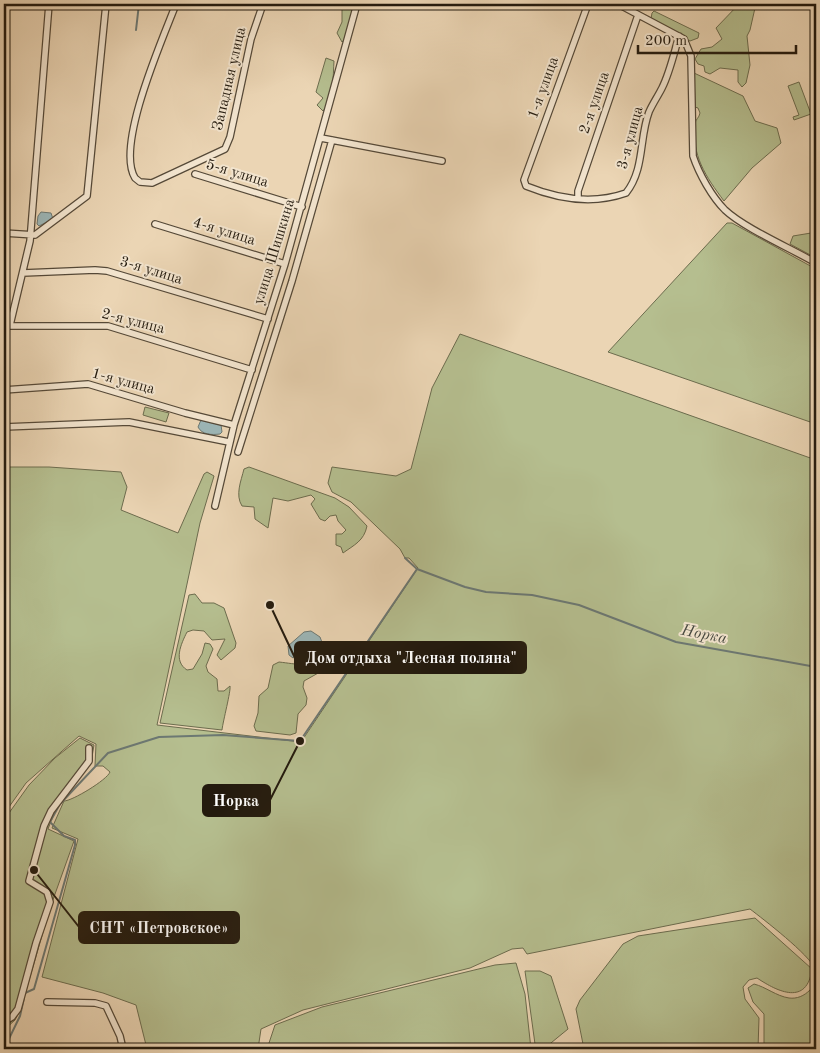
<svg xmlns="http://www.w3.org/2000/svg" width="820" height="1053" viewBox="0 0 820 1053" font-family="'Old Standard TT',serif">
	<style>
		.green { fill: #b5be8f; stroke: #6c6c4e }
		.water { fill: #9cb6b7; stroke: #6c7873 }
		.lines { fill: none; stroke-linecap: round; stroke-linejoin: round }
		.stream { stroke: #6c7873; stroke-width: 2 }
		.minor-casing { stroke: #554938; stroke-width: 8 }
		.minor { stroke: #f2e4ce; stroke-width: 5.5 }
		.labels { text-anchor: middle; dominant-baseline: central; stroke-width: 4; stroke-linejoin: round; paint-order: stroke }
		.street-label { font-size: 15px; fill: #231a0e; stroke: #f2e4ce }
		.water-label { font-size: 16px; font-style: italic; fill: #474941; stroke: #f2e4ce }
		.leader { fill: none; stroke: #231a0e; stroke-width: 2 }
		.callout-dot { fill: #231a0e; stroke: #f2e4ce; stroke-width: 2 }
		.callout { fill: #231a0e; stroke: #231a0e; stroke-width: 2 }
		.callout-label { font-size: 16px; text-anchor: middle; font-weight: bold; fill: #fff }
	</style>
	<rect width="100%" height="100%" fill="#ebd5b4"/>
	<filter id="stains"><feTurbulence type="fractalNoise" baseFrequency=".004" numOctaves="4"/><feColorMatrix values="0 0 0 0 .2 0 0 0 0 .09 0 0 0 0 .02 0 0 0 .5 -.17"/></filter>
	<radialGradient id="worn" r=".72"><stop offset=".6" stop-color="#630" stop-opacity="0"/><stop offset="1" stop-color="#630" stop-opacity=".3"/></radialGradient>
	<path class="green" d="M 355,4 L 344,40 L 342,42 L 337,33 L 342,22 L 342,5 Z
		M 739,4 L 792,4 L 755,8 L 750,30 L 747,36 L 750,65 L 746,83 L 742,87 L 738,82 L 738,70 L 720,68 L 710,74 L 705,72 L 704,66 L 698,64 L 695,59 L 701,49 L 712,47 L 722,39 L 716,28 Z
		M 654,11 L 699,33 L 698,38 L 690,41 L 651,19 L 652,13 Z
		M 326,58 L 334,61 C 333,75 334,101 323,111 L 317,105 L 323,98 L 316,92 Z
		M 694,73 L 743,96 L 755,121 L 777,128 L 781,143 L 752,168 L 724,201 C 706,177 691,155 695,123 C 696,119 699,118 700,113 L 698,108 L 695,107 Z
		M 799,82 L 811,114 L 794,120 L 793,117 L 799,115 L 788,86 Z
		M 727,223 L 732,223 L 816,269 L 816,424 L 608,352 Z
		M 811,233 L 816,240 L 816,258 L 790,244 L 793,236 Z
		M 460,334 L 816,460 L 816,1049 L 764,1049 L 764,1014 L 753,1002 L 748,988 L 754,984 C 766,987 776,996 789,998 C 797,999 804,996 810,990 C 815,985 817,976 815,969 C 810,955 763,919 750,909 L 527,954 L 523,948 L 512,949 L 470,968 L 303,1010 L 261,1029 L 258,1049 L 147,1049 L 136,1005 L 103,993 L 42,977 L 78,839 L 52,828 L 64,801 C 72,801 107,780 110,772 L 103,766 L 95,766 L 96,744 L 79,736 L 26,783 L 4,814 L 4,467 L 49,467 L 121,472 L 127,487 L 121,510 L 178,533 L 204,474 L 207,472 L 214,476 L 200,523 L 157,725 L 301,742 L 418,568 L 409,558 L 405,558 L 400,549 L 351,502 L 332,492 L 328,483 L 332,467 L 396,476 L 411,469 L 432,388 Z
		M 145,407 L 169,413 L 166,422 L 143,415 Z
		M 249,467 L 335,498 L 349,507 L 367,526 C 364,541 354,545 343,553 L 341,547 L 336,545 L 336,534 L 342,534 L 346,530 L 338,521 L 336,515 L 330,516 L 325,521 L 320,519 L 311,504 L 315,499 L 311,495 L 288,501 L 273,498 L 268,528 L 255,519 L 254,507 L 242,506 C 235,495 241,481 244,469 Z
		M 195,594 L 202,603 L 214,603 L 224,608 L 236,643 L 235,648 L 221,660 L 217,655 L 225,639 L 212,640 L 204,631 L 193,630 L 187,632 C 181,644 173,661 187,670 L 193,669 L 202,654 L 205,643 L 210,644 L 213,649 L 206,666 L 208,672 L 217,679 L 218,691 L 224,691 L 230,686 C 231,691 223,721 222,730 L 160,723 L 189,595 Z
		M 327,657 L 328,663 L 320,672 L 304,681 L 303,687 L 307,698 L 306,705 L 298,714 L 296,733 L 290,735 L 256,731 L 254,726 L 258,713 L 259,696 L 268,688 L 273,665 L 279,662 C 297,664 310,668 327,657 Z
		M 80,738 L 94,745 L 91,763 L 55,811 L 48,829 L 74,841 L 50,908 L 21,1008 L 15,1020 L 4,1030 L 4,820 L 29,785 L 55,758 Z
		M 755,918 L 812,969 C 807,1006 778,992 757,978 L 749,980 L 743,987 L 745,999 L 759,1018 L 758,1049 L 584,1049 L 576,1009 L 580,1000 L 623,944 L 638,936 Z
		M 516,963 L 525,994 L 531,1049 L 267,1049 L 275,1025 L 322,1007 L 495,965 Z
		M 525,971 L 540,971 L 551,976 L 568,1029 L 546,1047 L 535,1044 Z"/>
	<path class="water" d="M 41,212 L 51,213 L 53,219 L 39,226 L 37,224 L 38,216 Z
		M 201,420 L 221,425 L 222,432 L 220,434 C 212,435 202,435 198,427 Z
		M 311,631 L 320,637 L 323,645 L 308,658 L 299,655 L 293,658 L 289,655 L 288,646 L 304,632 Z"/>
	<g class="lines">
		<path class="stream" d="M 136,30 L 139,4
			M 405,558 L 417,569
			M 25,993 L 34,989 L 36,982 L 75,845 L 75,840 L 64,836 L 50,822 L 60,804 L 108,753 L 159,737 L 223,735 L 300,741 L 417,569 L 465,587 L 486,592 L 532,595 L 579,605 L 676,642 L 816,667
			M 4,1049 L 20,1016 L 24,998"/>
		<g class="minor-casing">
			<path id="minor" d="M 176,4 C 163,38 115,146 135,178 L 140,182 L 152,183 L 225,149 L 230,137 L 251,39 L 263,4
				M 588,4 L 524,180 L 526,186 C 558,199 592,205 626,193 C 645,169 639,138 649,112 C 653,103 658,96 662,88 C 670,72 674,53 679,36
				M 618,4 L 684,39 L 691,56 L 693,156 C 699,174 712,197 725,210 C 744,228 792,249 816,263
				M 321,138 L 442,161
				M 195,174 L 302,207
				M 578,198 L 578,191 L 638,15
				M 155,224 L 285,264
				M 4,233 L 35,235 L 87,196 L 106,4
				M 23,273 L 95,270 L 107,271 L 268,319
				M 10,325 L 30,241 L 49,4
				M 4,326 L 108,326 L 252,370
				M 4,390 L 88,384 L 185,413 L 234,425
				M 4,427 L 129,422 L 229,442
				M 238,452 L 292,281 L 332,140
				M 215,506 L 234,425 L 285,264 L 357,4
				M 47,1002 L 95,1003 L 106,1006 L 120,1036 L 123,1049
				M 4,1022 L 12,1017 L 18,1009 L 36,943 L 50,902 L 47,892 L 29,881 L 44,826 L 51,811 L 89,761 L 89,748"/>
		</g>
		<use href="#minor" class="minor"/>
	</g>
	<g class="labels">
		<g class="street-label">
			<text transform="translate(230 79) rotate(-77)">Западная улица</text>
			<text transform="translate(544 88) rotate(-70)">1-я улица</text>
			<text transform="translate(595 103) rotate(-71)">2-я улица</text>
			<text transform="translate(631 138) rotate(-75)">3-я улица</text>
			<text transform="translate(237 174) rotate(17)">5-я улица</text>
			<text transform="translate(224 232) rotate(17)">4-я улица</text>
			<text transform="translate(275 252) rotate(-73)">улица Шишкина</text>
			<text transform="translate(151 271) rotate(17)">3-я улица</text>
			<text transform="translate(133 322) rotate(14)">2-я улица</text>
			<text transform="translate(123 382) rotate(15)">1-я улица</text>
		</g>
		<g class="water-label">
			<text transform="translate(704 635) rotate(11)">Норка</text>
		</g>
	</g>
	<path class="leader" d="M270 605L295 658M300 741L270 800M34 870L79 927"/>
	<g class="callout-dot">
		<circle cx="270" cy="605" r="5"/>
		<circle cx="300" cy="741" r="5"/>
		<circle cx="34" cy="870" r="5"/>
	</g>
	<g class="callout">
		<rect x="295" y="642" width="231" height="31" rx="5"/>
		<rect x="203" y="785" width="67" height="31" rx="5"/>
		<rect x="79" y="912" width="160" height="31" rx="5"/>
	</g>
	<g class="callout-label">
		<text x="411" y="663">Дом отдыха "Лесная поляна"</text>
		<text x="236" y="806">Норка</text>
		<text x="159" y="933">СНТ «Петровское»</text>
	</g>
	<rect width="820" height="1053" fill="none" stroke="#ebd5b4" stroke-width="20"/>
	<rect x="5" y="5" width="810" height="1043" fill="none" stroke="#231a0e" stroke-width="2.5"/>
	<rect x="10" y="10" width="800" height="1033" fill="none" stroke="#231a0e"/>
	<path d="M638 45v8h158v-8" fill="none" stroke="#231a0e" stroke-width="2.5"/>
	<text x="645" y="45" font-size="15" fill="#231a0e" stroke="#f2e4ce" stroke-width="4" paint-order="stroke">200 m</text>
	<rect width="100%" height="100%" filter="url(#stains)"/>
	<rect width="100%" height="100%" fill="url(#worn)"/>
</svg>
